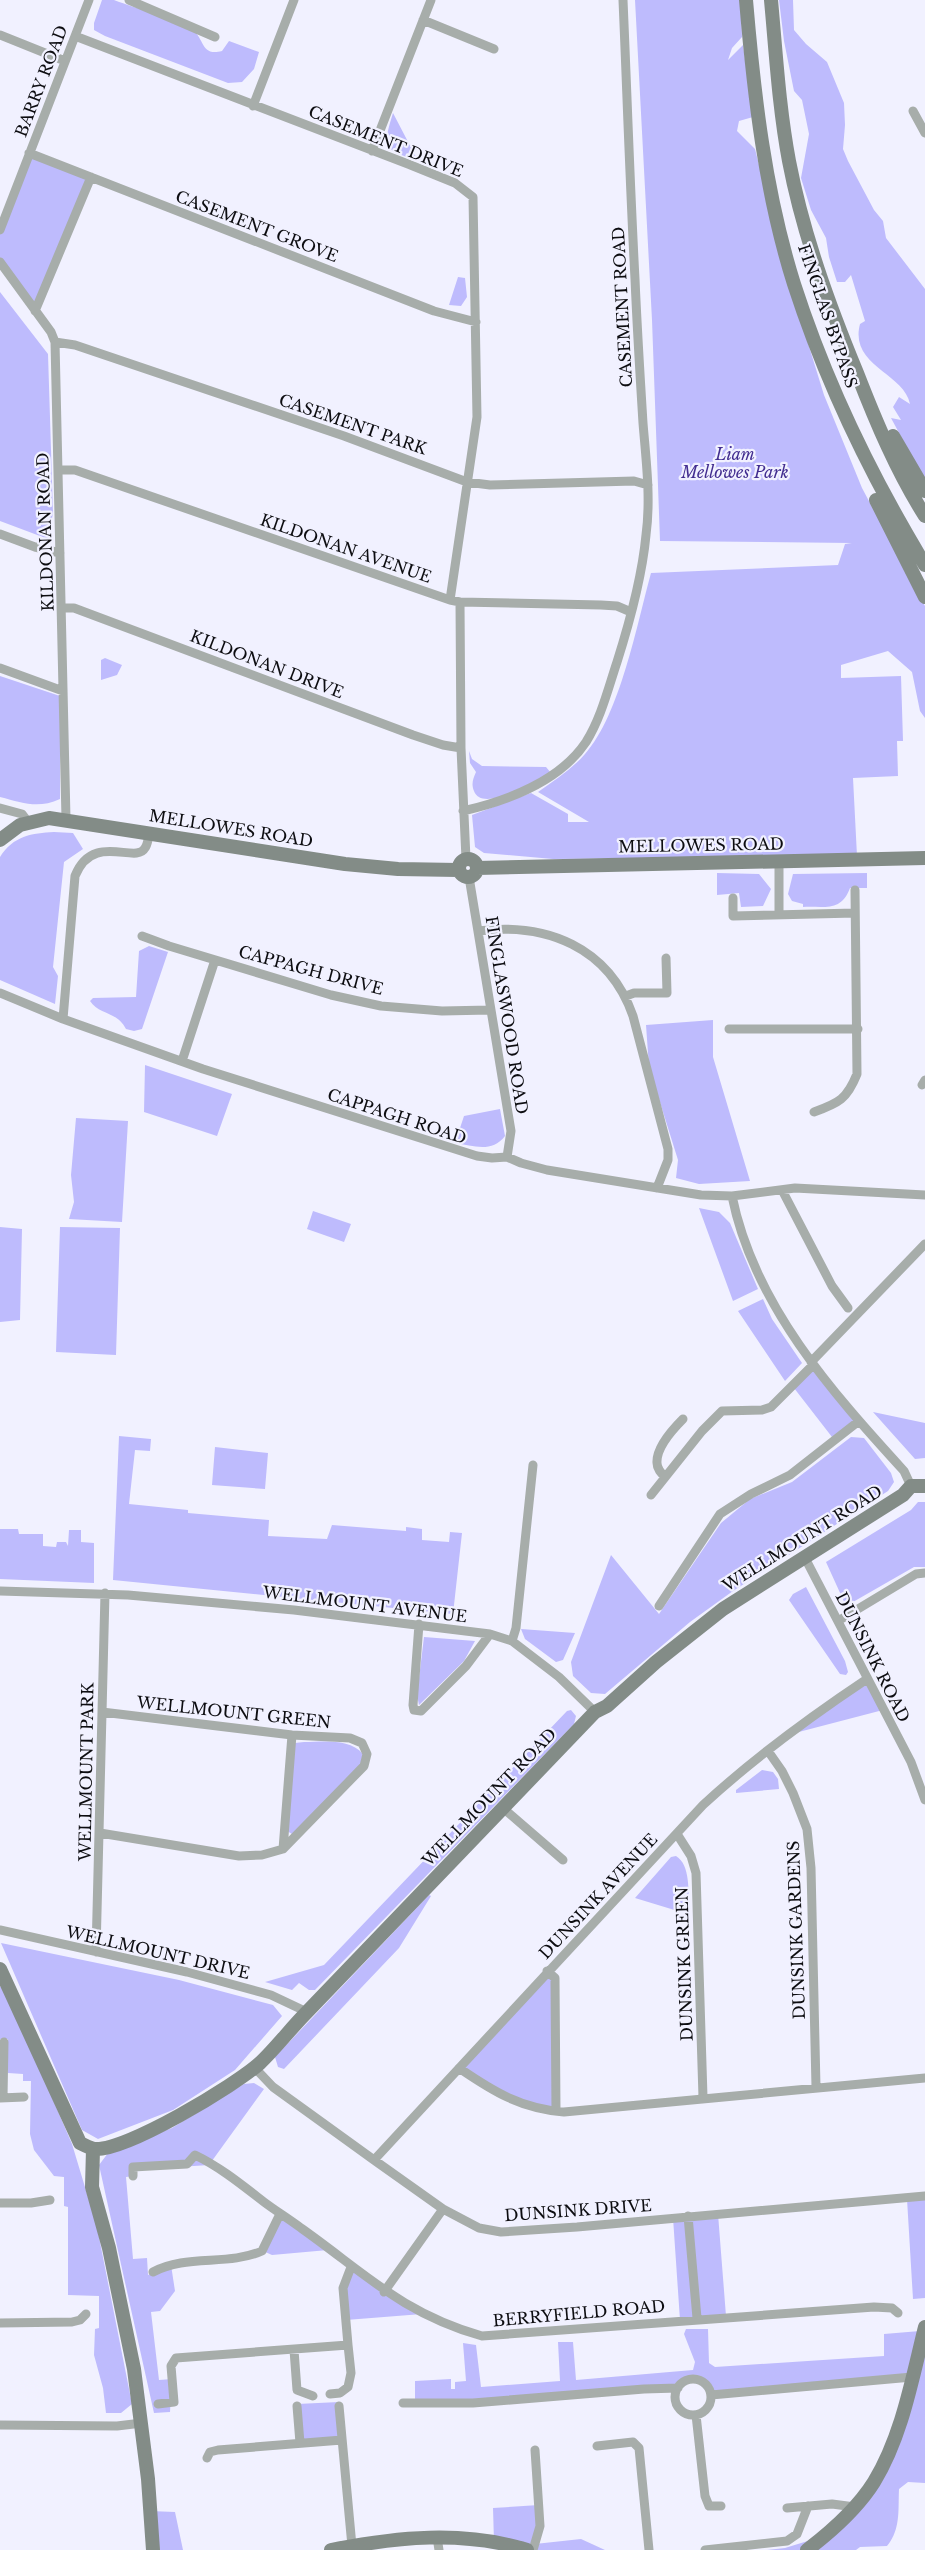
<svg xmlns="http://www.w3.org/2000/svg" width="925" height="2550" viewBox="0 0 925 2550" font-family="'Libre Baskerville',serif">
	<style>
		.green { fill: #bebbfd }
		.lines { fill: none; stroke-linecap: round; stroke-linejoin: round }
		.street { stroke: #a7adaa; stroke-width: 9 }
		.secondary { stroke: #838c87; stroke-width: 14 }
		.labels { text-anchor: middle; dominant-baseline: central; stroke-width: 4.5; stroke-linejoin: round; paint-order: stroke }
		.street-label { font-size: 16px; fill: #0d0d11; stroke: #f1f1ff }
		.park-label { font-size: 16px; font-style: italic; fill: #422d90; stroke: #f1f1ff }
	</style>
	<rect width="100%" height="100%" fill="#f1f1ff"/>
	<path class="green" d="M 102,0 L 114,0 C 137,9 171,17 191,29 C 205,37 200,57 222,51 L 229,41 L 259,52 L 254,69 L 242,82 L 228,83 L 105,36 L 94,30 L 94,23 Z
		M 635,0 L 741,0 L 742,37 L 732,48 L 728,60 L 743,45 L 753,117 L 739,121 L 737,131 L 755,149 L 787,275 L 824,395 L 862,488 L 925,606 L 925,718 L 920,711 L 912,672 L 888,651 L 841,665 L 841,678 L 901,676 L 903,741 L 897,741 L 898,776 L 853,778 L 857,856 L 553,859 L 484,853 L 475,847 L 472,815 L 531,793 L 568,814 L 568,822 L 589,822 L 538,792 C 555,780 572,769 585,754 C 620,715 637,624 651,573 L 838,565 L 845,544 L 852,543 L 660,541 L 652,320 Z
		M 779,0 L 793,0 L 794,30 L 806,44 L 827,62 L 844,103 L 845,125 L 843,149 L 848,161 L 874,210 L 883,221 L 886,238 L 925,289 L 925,481 L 891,418 L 901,420 L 893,407 L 899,397 L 910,404 C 904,373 849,366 860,324 L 865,321 L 851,275 L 845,282 L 837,282 L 829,257 L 826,238 L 811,210 L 801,178 L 809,134 L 802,100 L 794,91 L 784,41 Z
		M 393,113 L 418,161 C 383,149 382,149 393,113 Z
		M 29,153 L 91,177 L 35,311 L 0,261 L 0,227 Z
		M 458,277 L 465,278 L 467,297 L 461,306 L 449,305 Z
		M 0,292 L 48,354 L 53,513 L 48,539 L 0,521 Z
		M 105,658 L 122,665 L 117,675 L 101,680 L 101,660 Z
		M 0,676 L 63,697 L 60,743 L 60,799 C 38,809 23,803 0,797 Z
		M 469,751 L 472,759 L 482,766 L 546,767 L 551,773 C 538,780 482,814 474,791 C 471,784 473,779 476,772 L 470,763 Z
		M 54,832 L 73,833 L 83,849 L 64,862 L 53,967 L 58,976 L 55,1004 L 0,980 L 0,857 C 13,836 32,833 54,832 Z
		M 717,873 L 759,874 L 771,889 L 763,906 L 741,907 L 739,893 L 717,895 Z
		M 867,873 L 867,888 L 850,888 C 841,912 826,906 803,907 L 803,904 L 792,901 L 788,894 L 793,874 Z
		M 149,946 L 168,952 L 142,1029 L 134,1031 L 126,1029 C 117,1011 99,1015 90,1001 L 93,998 L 136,997 L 139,951 Z
		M 713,1020 L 713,1057 L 750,1181 L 699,1184 L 676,1178 L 678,1160 L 649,1067 L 646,1025 Z
		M 145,1065 L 232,1094 L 217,1136 L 144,1112 Z
		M 500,1109 L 505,1136 C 492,1153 474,1146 455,1143 L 464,1116 Z
		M 76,1118 L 128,1121 L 122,1222 L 69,1219 L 74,1202 L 71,1175 Z
		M 699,1208 L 719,1212 L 730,1223 L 758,1289 L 733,1301 Z
		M 313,1211 L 351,1224 L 344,1242 L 307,1229 Z
		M 0,1227 L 22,1229 L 20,1320 L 0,1322 Z
		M 60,1227 L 120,1228 L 116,1355 L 56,1352 Z
		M 763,1299 L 772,1319 L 802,1363 L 785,1381 L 738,1311 Z
		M 813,1365 L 859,1421 L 832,1437 L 794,1388 Z
		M 873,1412 L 925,1423 L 925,1458 L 915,1459 Z
		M 119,1436 L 151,1439 L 150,1451 L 135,1450 L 129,1504 L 188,1510 L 188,1513 L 269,1520 L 268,1536 L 327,1539 L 332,1525 L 406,1531 L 406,1527 L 422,1529 L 422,1540 L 449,1542 L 450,1532 L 462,1533 L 453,1614 L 113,1580 Z
		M 851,1437 L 864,1438 L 891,1473 L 894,1482 L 888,1491 L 733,1591 L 690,1622 L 605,1694 L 591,1693 L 573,1676 L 571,1662 L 611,1555 L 659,1614 L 721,1523 L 750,1499 L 792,1482 Z
		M 215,1447 L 268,1453 L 265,1489 L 212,1485 Z
		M 918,1502 L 925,1502 L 925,1567 L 914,1567 L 846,1606 L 826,1562 L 911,1510 Z
		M 0,1529 L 18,1529 L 19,1534 L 43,1534 L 43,1546 L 56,1547 L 57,1542 L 66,1542 L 68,1546 L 69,1530 L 81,1530 L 81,1542 L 94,1543 L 94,1583 L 0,1579 Z
		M 806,1587 L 845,1661 L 848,1672 L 846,1675 L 840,1674 L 789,1600 L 793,1594 Z
		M 521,1629 L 575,1633 L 563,1660 L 556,1662 L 525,1639 Z
		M 424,1637 L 475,1641 L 464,1661 L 419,1705 L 417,1695 Z
		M 867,1679 L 883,1710 L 791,1734 Z
		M 571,1710 L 576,1716 L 574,1724 L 315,1990 L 309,1990 L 299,1983 L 292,1990 L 265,1982 L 324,1965 L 567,1711 Z
		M 304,1742 C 323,1742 349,1738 363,1754 L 360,1766 L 292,1834 L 287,1831 L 295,1743 Z
		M 762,1770 L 773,1772 L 778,1779 L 779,1789 L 736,1793 L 736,1790 Z
		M 676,1856 C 691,1865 688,1893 689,1908 L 681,1912 L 635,1898 L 671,1857 Z
		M 429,1895 L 431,1896 L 399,1948 L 284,2069 L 278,2067 L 275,2057 Z
		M 1,1943 L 179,1980 L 273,2005 L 282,2016 L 235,2070 L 173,2110 L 98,2139 L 82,2130 Z
		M 554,1966 L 556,2111 L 537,2109 L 460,2068 Z
		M 0,1986 L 8,1995 L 72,2144 L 97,2227 L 132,2404 L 121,2413 L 106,2413 L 103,2388 L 94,2355 L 95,2329 L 99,2328 L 99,2296 L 68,2295 L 68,2207 L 64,2206 L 64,2177 L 54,2176 L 34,2150 L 30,2134 L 31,2081 L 23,2081 L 23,2074 L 8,2073 L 8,2039 L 0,2039 Z
		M 254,2083 L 264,2089 L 209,2165 L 133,2170 L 133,2176 L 126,2177 L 133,2259 L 147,2258 L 148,2275 L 171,2265 L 175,2291 L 160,2311 L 151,2312 L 159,2380 L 172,2379 L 170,2412 L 154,2413 L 99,2165 L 108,2153 L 172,2128 L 244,2084 Z
		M 925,2196 L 925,2298 L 913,2299 L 907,2199 Z
		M 718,2214 L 726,2316 L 680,2320 L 673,2218 Z
		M 280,2216 L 328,2250 L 272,2255 L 263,2251 Z
		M 351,2268 L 422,2314 L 346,2320 L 344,2288 Z
		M 925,2328 L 925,2483 L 908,2482 L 899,2489 C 898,2510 901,2529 887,2546 L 860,2547 L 856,2550 L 767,2550 L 785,2548 L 827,2535 L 885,2462 Z
		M 686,2329 L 708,2329 L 709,2363 L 715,2367 L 884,2356 L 884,2334 L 920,2331 L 908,2376 L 708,2393 L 700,2381 C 690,2376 681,2377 673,2386 L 465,2400 L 415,2399 L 415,2381 L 451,2379 L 451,2389 L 455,2389 L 455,2382 L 466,2381 L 463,2343 L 476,2345 L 481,2387 L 560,2381 L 558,2342 L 573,2342 L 576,2380 L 693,2370 L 695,2362 L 684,2334 Z
		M 339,2402 L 341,2439 L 300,2443 L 297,2404 Z
		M 539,2505 L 535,2544 L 581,2539 L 605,2550 L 528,2550 L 494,2542 L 493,2508 Z
		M 150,2511 L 175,2512 L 183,2550 L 153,2550 Z"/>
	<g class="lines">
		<path class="street" d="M 129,0 L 215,37
			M 423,20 L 494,49
			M 0,35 L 65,61
			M 75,36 L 408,164 L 455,183 L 473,197 L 477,417 L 450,600
			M 253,106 L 294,0
			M 913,111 L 925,133
			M 372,151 L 431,0
			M 29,153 L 434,311 L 476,322
			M 0,230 L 89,0
			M 0,262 L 51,332 L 55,342 L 66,819
			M 35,311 L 91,177
			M 55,342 L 75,345 L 344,436 L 467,482 L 490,485 L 634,481 L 648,485
			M 58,470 L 75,470 L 450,600 L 460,602 L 601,605 L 617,606 L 631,612
			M 0,534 L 35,547 L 60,553
			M 460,602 L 461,748 L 466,859
			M 62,608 L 74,608 L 413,735 L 443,745 L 461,748
			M 0,668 L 63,691
			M 0,808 L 22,814 L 28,822
			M 463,811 C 507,801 560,781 586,742 C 601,718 608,689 617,662 C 630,621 642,578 646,535 C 651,498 646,460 643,423 C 640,375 637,327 635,279 C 630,186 627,93 623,0
			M 779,861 L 779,915
			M 469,877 L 511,1131 L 507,1157
			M 733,898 L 733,916 L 855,913
			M 478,931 C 546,922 609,947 633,1016 L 668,1149 L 668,1160 L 657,1188
			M 142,936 L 169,946 L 331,995 L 381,1006 L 442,1011 L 490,1010
			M 0,993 L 63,1019 L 203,1069 L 477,1156 L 492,1158 L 507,1157 L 521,1163 L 547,1170 L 701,1195 L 732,1196 L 795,1188 L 925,1195
			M 626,996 L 634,993 L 667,993 L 666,958
			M 63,1019 L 75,876 C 93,831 136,865 145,848 C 148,844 148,837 150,833
			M 729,1029 L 858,1029
			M 182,1061 L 215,960
			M 922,1085 L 925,1080
			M 814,1112 C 839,1103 847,1099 857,1074 L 855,890
			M 782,1190 L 832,1286 L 848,1308
			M 732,1196 C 754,1305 832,1392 904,1471 L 911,1486
			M 811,1362 L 925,1244
			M 665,1477 C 661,1473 657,1469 657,1463 C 656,1448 673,1429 683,1419
			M 651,1495 L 702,1431 L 722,1411 L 762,1410 L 771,1407 L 813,1365
			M 804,1556 L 911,1762 L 925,1800
			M 0,1591 L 128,1595 L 294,1610 L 490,1634 L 512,1641 L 559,1677 L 595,1712
			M 659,1606 L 720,1514 L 751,1494 L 790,1475 L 859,1421
			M 838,1621 L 916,1574 L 925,1573
			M 419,1624 L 413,1705 L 414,1710 L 421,1711 L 466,1666 L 490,1634
			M 512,1641 L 516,1628 L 533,1465
			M 768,1751 L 782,1771 L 793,1793 L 807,1829 L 811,1868 L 816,2087
			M 503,1808 L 563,1860
			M 100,1833 L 239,1856 L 262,1855 L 283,1849 L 364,1766 L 367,1754 L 362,1743 L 350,1738 L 292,1735 L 102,1712
			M 677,1834 L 691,1856 L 696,1873 L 703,2097
			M 283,1849 L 292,1735
			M 0,1930 L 187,1972 L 271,1995 L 307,2012
			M 96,1952 L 105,1593
			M 547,1971 L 555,1978 L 556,2111
			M 255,2068 L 273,2087 L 374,2160 L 443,2209 L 479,2228 L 501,2232 L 577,2227 L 925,2196
			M 459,2068 C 494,2092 520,2108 564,2112 L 925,2078
			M 3,2097 L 4,2042
			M 0,2098 L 24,2097
			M 374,2160 L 703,1805 C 754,1758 810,1717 867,1679
			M 133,2176 L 133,2167 L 187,2164 L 195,2155 C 220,2167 242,2185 264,2202 C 276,2211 289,2219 301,2228 C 366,2274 402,2313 482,2336 L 874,2307 L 892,2308 L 898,2313
			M 0,2203 L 31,2203 L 50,2200
			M 688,2216 L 697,2318
			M 153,2272 C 186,2254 228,2266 262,2251 L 280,2214
			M 384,2292 L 443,2209
			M 0,2323 L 72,2322 L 80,2320 L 86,2314
			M 294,2350 L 297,2390 L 313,2396
			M675 2397a18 18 0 1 1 36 0a18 18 0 1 1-36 0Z
			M 330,2394 L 340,2393 L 348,2387 L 351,2373 L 348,2345
			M 711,2395 L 912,2377
			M 403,2403 L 473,2403 L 644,2389 L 678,2388
			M 158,2404 L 174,2402 L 171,2366 L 176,2358 L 348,2345 L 343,2288 L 351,2267
			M 297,2406 L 300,2443
			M 339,2406 L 352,2546
			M 696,2415 L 705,2496 L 709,2506 L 721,2506
			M 0,2425 L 117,2426 L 142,2423
			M 597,2446 L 633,2442 L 639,2448 L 649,2550
			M 207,2458 L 210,2452 L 218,2450 L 342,2440
			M 787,2508 L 832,2504 L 855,2507
			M 437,2537 L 439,2550
			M 533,2550 L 540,2526 L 535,2450
			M 705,2550 L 787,2541 L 797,2534 L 808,2506"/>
		<path class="secondary" d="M 746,0 C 754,95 765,192 794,284 C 826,383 871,476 925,565
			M 771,0 C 776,54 779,108 789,161 C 803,234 829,305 857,373 C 876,422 897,472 925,516
			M 893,436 L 925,491
			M 876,500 L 925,597
			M 0,840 L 20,825 L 49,818 L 345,864 L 398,869 L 458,870
			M459 868a9 9 0 1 1 18 0a9 9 0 1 1-18 0Z
			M 477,868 L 925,858
			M 0,1969 L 80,2143 C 84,2145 90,2148 94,2149 C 125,2152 236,2085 260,2063 C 275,2049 292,2027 307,2012 L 595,1712 L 607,1706 L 656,1662 L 723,1609 L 903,1495 L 911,1486 L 925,1486
			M 93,2149 L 92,2187 L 109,2248 L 134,2369 L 148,2479 L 153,2550
			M 331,2550 C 396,2537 463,2530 527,2550
			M 807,2550 C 832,2531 857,2509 874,2482 C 902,2436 912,2379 925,2327"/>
	</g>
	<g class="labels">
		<g class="street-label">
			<text transform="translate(41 81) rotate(-69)">BARRY ROAD</text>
			<text transform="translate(386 141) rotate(22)">CASEMENT DRIVE</text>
			<text transform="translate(257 226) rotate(21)">CASEMENT GROVE</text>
			<text transform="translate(622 307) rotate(-93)">CASEMENT ROAD</text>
			<text transform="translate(828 316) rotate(71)">FINGLAS BYPASS</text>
			<text transform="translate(353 424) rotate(19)">CASEMENT PARK</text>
			<text transform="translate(45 532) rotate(-92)">KILDONAN ROAD</text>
			<text transform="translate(346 548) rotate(19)">KILDONAN AVENUE</text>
			<text transform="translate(267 664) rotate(21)">KILDONAN DRIVE</text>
			<text transform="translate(231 828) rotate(9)">MELLOWES ROAD</text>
			<text transform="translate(701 845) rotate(-1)">MELLOWES ROAD</text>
			<text transform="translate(311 970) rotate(15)">CAPPAGH DRIVE</text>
			<text transform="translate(507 1015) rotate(81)">FINGLASWOOD ROAD</text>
			<text transform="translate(397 1116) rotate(18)">CAPPAGH ROAD</text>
			<text transform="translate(802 1538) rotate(-32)">WELLMOUNT ROAD</text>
			<text transform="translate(365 1604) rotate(7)">WELLMOUNT AVENUE</text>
			<text transform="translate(873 1657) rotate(63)">DUNSINK ROAD</text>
			<text transform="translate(234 1712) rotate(6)">WELLMOUNT GREEN</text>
			<text transform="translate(86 1772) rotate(-89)">WELLMOUNT PARK</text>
			<text transform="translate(489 1797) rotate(-46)">WELLMOUNT ROAD</text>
			<text transform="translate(598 1896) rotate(-47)">DUNSINK AVENUE</text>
			<text transform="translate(796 1930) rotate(-92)">DUNSINK GARDENS</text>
			<text transform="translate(158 1952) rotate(13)">WELLMOUNT DRIVE</text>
			<text transform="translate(684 1964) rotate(-92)">DUNSINK GREEN</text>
			<text transform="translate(578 2210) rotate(-4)">DUNSINK DRIVE</text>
			<text transform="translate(579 2313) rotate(-5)">BERRYFIELD ROAD</text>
		</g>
		<g class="park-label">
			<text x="735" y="454">Liam<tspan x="735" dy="18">Mellowes Park</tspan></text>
		</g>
	</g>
</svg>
